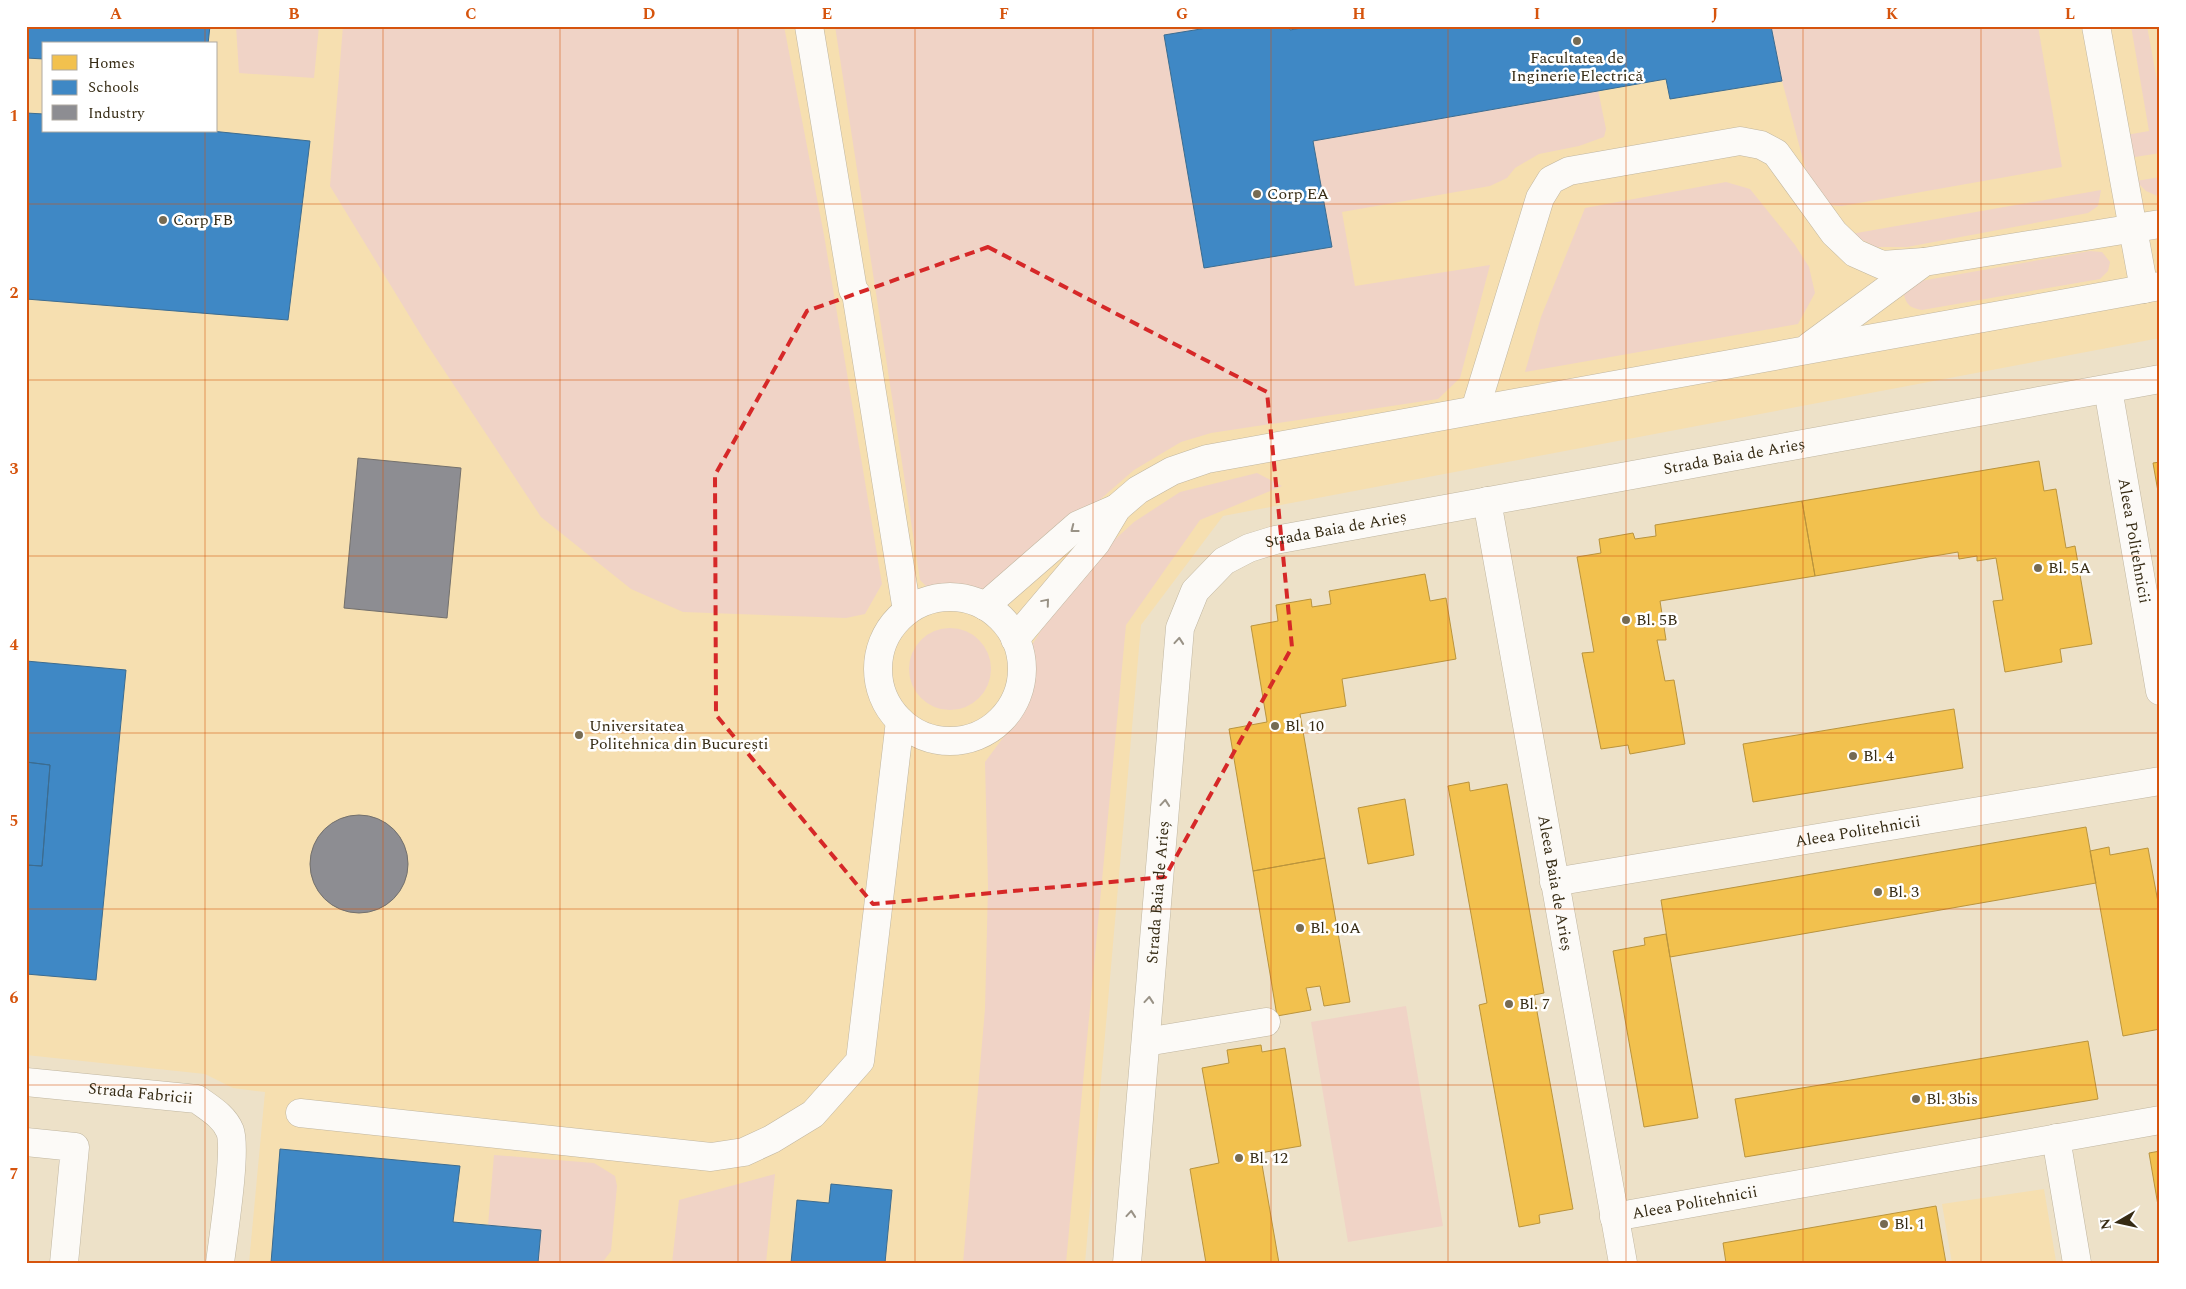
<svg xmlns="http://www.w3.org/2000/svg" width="2186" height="1289" viewBox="0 0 2186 1289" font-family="Spectral,serif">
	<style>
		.built { fill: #f6dfb0; fill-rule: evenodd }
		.green { fill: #f0d3c6 }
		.homes { fill: #f2c14e; stroke: #ba943d }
		.schools { fill: #3f88c5; stroke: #3c6c90 }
		.industry { fill: #8d8d92; stroke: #73706c }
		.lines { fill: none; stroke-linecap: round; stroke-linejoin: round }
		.minor-casing { stroke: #c0b6a0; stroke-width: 29 }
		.minor { stroke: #fcfaf7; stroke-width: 28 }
		.oneway { stroke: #999286 }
		.marked { fill: none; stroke: #d62828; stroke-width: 4; stroke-dasharray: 10 6; stroke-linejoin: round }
		.grid { fill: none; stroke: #d6540d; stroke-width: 1; stroke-opacity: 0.55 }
		.poi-dot { fill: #766b53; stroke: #fff; stroke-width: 2 }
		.labels { text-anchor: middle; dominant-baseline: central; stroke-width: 5; stroke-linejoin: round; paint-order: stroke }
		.poi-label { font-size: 16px; fill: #362b14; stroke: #fff; text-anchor: start }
		.street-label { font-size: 16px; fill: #362b14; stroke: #fff }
		.neatline { fill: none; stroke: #d6540d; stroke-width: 2 }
		.grid-label { font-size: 16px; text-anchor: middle; font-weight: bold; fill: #d6540d }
	</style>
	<rect width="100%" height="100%" fill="#ede1c8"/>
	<path class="built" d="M 26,26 L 2160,26 L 2160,338 L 1223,516 L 1141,625 L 1085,1263 L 249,1263 L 265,1092 L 233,1088 L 205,1074 L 26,1055 ZM 44,44 L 216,44 L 216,131 L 44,131 Z
		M 2044,1189 L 2056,1261 L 1952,1263 L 1942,1204 Z"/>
	<path class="green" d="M 236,26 L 319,26 L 314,78 L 239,73 Z
		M 343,26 L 784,26 L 824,235 L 882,584 L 865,614 L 846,618 L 683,612 L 631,589 L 541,517 L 424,340 L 330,186 Z
		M 835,26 L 1219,26 L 1164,36 L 1204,268 L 1332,247 L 1313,141 L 1598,90 L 1606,129 L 1604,137 L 1579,146 L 1539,154 L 1515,168 L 1507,178 L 1490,186 L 1342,212 L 1355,286 L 1490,265 L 1460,378 L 1438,399 L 1211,433 L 1181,442 L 1134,470 L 988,597 L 949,589 L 931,591 L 920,580 Z
		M 1771,26 L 2038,26 L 2062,167 L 1842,206 L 1826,205 L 1809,182 L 1782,81 Z
		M 2131,26 L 2147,26 L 2160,97 L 2160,153 L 2129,158 L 2126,135 L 2149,131 Z
		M 2160,177 L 2160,197 L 2146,191 L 2136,181 Z
		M 1726,182 L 1750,189 L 1795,245 L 1809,267 L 1815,293 L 1798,324 L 1525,372 L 1541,317 L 1585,208 Z
		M 2101,190 L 2098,206 L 2088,213 L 1907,247 L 1876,247 L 1851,234 Z
		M 2090,251 L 2102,252 L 2110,262 L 2108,271 L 2100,279 L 1922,310 C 1911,308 1907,306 1904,295 L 1907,286 L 1915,282 Z
		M 1257,473 L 1282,486 L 1200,520 L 1126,625 L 1066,1263 L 963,1263 L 985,1009 L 988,887 L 985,762 L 1011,727 L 1025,693 L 1030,667 L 1030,648 L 1054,610 L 1086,566 L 1134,522 L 1180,492 Z
		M909 669a41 41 0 1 1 82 0a41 41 0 1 1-82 0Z
		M 1406,1006 L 1443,1226 L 1348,1242 L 1311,1022 Z
		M 494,1155 L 594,1163 L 615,1176 L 617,1186 L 611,1251 L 602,1263 L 538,1262 L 488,1225 Z
		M 775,1174 L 766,1263 L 672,1263 L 679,1200 Z"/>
	<path class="homes" d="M 2039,461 L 2044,491 L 2056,489 L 2066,548 L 2075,546 L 2092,644 L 2060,649 L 2062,662 L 2005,672 L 1993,601 L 2003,600 L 1996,558 L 1977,561 L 1977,556 L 1959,559 L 1958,552 L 1815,576 L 1802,501 Z
		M 2160,462 L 2160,503 L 2153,463 Z
		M 1802,501 L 1815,576 L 1660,601 L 1666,640 L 1657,640 L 1665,681 L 1674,680 L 1685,744 L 1630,754 L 1628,745 L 1601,749 L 1582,653 L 1594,652 L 1577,557 L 1601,553 L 1599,539 L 1633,533 L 1635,539 L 1656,536 L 1655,525 Z
		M 1425,574 L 1430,601 L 1446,598 L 1456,659 L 1342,679 L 1346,706 L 1300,714 L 1325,858 L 1253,871 L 1229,729 L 1267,722 L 1251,626 L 1278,621 L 1276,605 L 1311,599 L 1312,607 L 1331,604 L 1329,591 Z
		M 1954,709 L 1963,768 L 1753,802 L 1743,744 Z
		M 1469,782 L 1470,791 L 1507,784 L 1544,993 L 1534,995 L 1573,1209 L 1539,1215 L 1540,1223 L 1519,1227 L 1479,1005 L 1487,1003 L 1448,786 Z
		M 1405,799 L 1414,855 L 1368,864 L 1358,808 Z
		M 2086,827 L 2096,883 L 1670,957 L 1661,900 Z
		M 2109,847 L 2110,855 L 2148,848 L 2160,913 L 2160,1029 L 2123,1036 L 2090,851 Z
		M 1325,858 L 1350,1002 L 1324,1006 L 1320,986 L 1306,988 L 1311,1010 L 1277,1016 L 1253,871 Z
		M 1666,934 L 1698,1118 L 1644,1127 L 1613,951 L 1645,945 L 1644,938 Z
		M 2088,1041 L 2098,1099 L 1745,1157 L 1735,1099 Z
		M 1261,1045 L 1262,1052 L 1285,1048 L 1301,1146 L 1260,1153 L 1279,1263 L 1206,1263 L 1190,1169 L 1219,1163 L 1202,1068 L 1229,1063 L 1227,1050 Z
		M 2160,1151 L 2160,1217 L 2149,1153 Z
		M 1936,1206 L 1946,1263 L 1726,1263 L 1723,1243 Z"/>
	<path class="schools" d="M 26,26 L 210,26 L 208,44 L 44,44 L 44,59 L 26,58 Z
		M 1219,26 L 1290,26 L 1290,30 L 1312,26 L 1771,26 L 1782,81 L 1670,99 L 1666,79 L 1313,141 L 1332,247 L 1204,268 L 1164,35 Z
		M 26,113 L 44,114 L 44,131 L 211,131 L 310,141 L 288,320 L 26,299 Z
		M 26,661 L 126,670 L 96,980 L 26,974 L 26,865 L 42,866 L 50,765 L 26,762 Z
		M 26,762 L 50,765 L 42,866 L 26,865 Z
		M 280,1149 L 460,1166 L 453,1222 L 541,1230 L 538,1263 L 271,1263 Z
		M 831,1184 L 892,1190 L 885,1263 L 791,1263 L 797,1200 L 829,1203 Z"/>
	<path class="industry" d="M 358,458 L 461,468 L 447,618 L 344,608 Z
		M310 864a49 49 0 1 1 98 0a49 49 0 1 1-98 0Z"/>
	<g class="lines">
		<g class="minor-casing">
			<g id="minor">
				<path d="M 809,26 L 853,290 L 856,293 L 907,611"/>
				<path d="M 2096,26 L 2144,289"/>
				<path d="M 1810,346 L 1924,262 L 2160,224"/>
				<path id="s1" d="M 2108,389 L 2160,691"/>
				<path d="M 1475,410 L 1540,198 L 1551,180 L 1569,171 L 1740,141 L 1761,145 L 1776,153 L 1834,233 L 1855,253 L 1882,265 L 1924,262"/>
				<path id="s2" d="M 1487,501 L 1623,1263"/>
				<circle cx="950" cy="669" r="72"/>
				<path d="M 985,606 L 1078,525 L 1117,508"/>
				<path d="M 1015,639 L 1096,543 L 1117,508 L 1138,490 L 1172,471 L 1207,459 L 2160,286"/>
				<path id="s3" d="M 1554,882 L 2160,781"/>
				<path d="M 1146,1042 L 1266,1022"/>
				<path id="s4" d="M 26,1082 L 197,1099 C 209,1108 224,1116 230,1131 C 237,1150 223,1238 220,1263"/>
				<path d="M 300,1113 L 711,1157 L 744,1152 L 772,1139 L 813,1114 L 860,1061 L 900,721"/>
				<path d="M 2056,1138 L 2077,1263"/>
				<path d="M 26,1142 L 75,1147 L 64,1263"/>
				<path id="s5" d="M 1614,1217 L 2160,1120"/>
				<path id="s6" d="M 1127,1263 L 1180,628 L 1195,591 L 1224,561 L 1249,548 L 1275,540 L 2160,379"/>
			</g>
		</g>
		<use href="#minor" class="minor"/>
	</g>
	<defs><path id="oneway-chevron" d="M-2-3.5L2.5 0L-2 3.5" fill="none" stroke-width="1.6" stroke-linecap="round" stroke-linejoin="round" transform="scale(1.25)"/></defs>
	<g class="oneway">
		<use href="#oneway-chevron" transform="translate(1074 529) rotate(142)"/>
		<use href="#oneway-chevron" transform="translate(1046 602) rotate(-50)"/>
		<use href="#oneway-chevron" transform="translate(1179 641) rotate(-85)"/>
		<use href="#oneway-chevron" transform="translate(1165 803) rotate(-85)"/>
		<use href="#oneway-chevron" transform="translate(1149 1000) rotate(-85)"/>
		<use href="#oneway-chevron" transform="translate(1131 1214) rotate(-85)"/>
	</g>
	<path class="marked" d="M 988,247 L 1267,392 L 1292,647 L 1165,877 L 873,904 L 716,715 L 715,475 L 807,311 Z"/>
	<path class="grid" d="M 205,26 L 205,44M 383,26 L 383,1263M 560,26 L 560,1263M 738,26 L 738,1263M 915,26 L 915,1263M 1093,26 L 1093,1263M 1271,26 L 1271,1263M 1448,26 L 1448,1263M 1626,26 L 1626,1263M 1803,26 L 1803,1263M 1981,26 L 1981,1263M 205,131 L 205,1263M 26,204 L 2160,204M 26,380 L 2160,380M 26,556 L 2160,556M 26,733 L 2160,733M 26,909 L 2160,909M 26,1085 L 2160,1085"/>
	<g class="poi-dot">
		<circle cx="1577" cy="41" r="5"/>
		<circle cx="1257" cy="194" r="5"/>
		<circle cx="163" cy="220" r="5"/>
		<circle cx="2038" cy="568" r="5"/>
		<circle cx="1626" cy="620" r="5"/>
		<circle cx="1275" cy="726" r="5"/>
		<circle cx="579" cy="735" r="5"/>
		<circle cx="1853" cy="756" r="5"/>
		<circle cx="1878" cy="892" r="5"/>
		<circle cx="1300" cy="928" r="5"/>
		<circle cx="1509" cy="1004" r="5"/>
		<circle cx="1916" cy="1099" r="5"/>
		<circle cx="1239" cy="1158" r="5"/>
		<circle cx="1884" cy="1224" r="5"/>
	</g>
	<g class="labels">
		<g class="poi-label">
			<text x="1577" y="58" text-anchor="middle">Facultatea de<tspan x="1577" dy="18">Inginerie Electrică</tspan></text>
			<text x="1267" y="194">Corp EA</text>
			<text x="173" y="220">Corp FB</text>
			<text x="2048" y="568">Bl. 5A</text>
			<text x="1636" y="620">Bl. 5B</text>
			<text x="589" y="726">Universitatea<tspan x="589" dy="18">Politehnica din București</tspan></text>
			<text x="1285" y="726">Bl. 10</text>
			<text x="1863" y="756">Bl. 4</text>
			<text x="1888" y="892">Bl. 3</text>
			<text x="1310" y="928">Bl. 10A</text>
			<text x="1519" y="1004">Bl. 7</text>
			<text x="1926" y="1099">Bl. 3bis</text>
			<text x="1249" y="1158">Bl. 12</text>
			<text x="1894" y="1224">Bl. 1</text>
		</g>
		<g class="street-label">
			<text stroke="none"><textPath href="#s6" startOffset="1241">Strada Baia de Arieș</textPath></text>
			<text stroke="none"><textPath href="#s6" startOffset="836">Strada Baia de Arieș</textPath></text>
			<text stroke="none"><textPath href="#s1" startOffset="154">Aleea Politehnicii</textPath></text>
			<text stroke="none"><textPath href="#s3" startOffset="308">Aleea Politehnicii</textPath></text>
			<text stroke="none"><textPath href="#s2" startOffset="388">Aleea Baia de Arieș</textPath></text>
			<text stroke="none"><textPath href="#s6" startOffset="372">Strada Baia de Arieș</textPath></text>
			<text stroke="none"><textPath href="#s4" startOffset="115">Strada Fabricii</textPath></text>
			<text stroke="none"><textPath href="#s5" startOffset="82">Aleea Politehnicii</textPath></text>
		</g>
	</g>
	<rect width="2186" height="1289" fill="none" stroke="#ffffff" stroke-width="55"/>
	<rect x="42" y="42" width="175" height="90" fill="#ffffff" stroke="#afaaa1"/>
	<rect x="52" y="55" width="25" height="15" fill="#f2c14e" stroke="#afaaa1"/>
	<text x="88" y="68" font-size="15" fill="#362b14">Homes</text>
	<rect x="52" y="80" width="25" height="15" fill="#3f88c5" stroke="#afaaa1"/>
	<text x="88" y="92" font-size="15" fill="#362b14">Schools</text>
	<rect x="52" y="105" width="25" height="15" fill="#8d8d92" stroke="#afaaa1"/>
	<text x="88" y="118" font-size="15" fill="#362b14">Industry</text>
	<g transform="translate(2118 1222) rotate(261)" stroke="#ffffff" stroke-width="4" paint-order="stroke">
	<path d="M0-4L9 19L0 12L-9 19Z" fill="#362b14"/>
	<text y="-8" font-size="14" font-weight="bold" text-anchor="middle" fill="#362b14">N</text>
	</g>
	<rect x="28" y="28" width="2130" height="1234" class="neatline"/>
	<g class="grid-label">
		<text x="116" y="19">A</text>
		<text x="294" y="19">B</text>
		<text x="471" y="19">C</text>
		<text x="649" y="19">D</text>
		<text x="827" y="19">E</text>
		<text x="1004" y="19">F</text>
		<text x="1182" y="19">G</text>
		<text x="1359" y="19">H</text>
		<text x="1537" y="19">I</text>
		<text x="1715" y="19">J</text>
		<text x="1892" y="19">K</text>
		<text x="2070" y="19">L</text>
		<text x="14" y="121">1</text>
		<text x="14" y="298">2</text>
		<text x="14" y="474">3</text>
		<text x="14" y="650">4</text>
		<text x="14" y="826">5</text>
		<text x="14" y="1003">6</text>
		<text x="14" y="1179">7</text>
	</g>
</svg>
